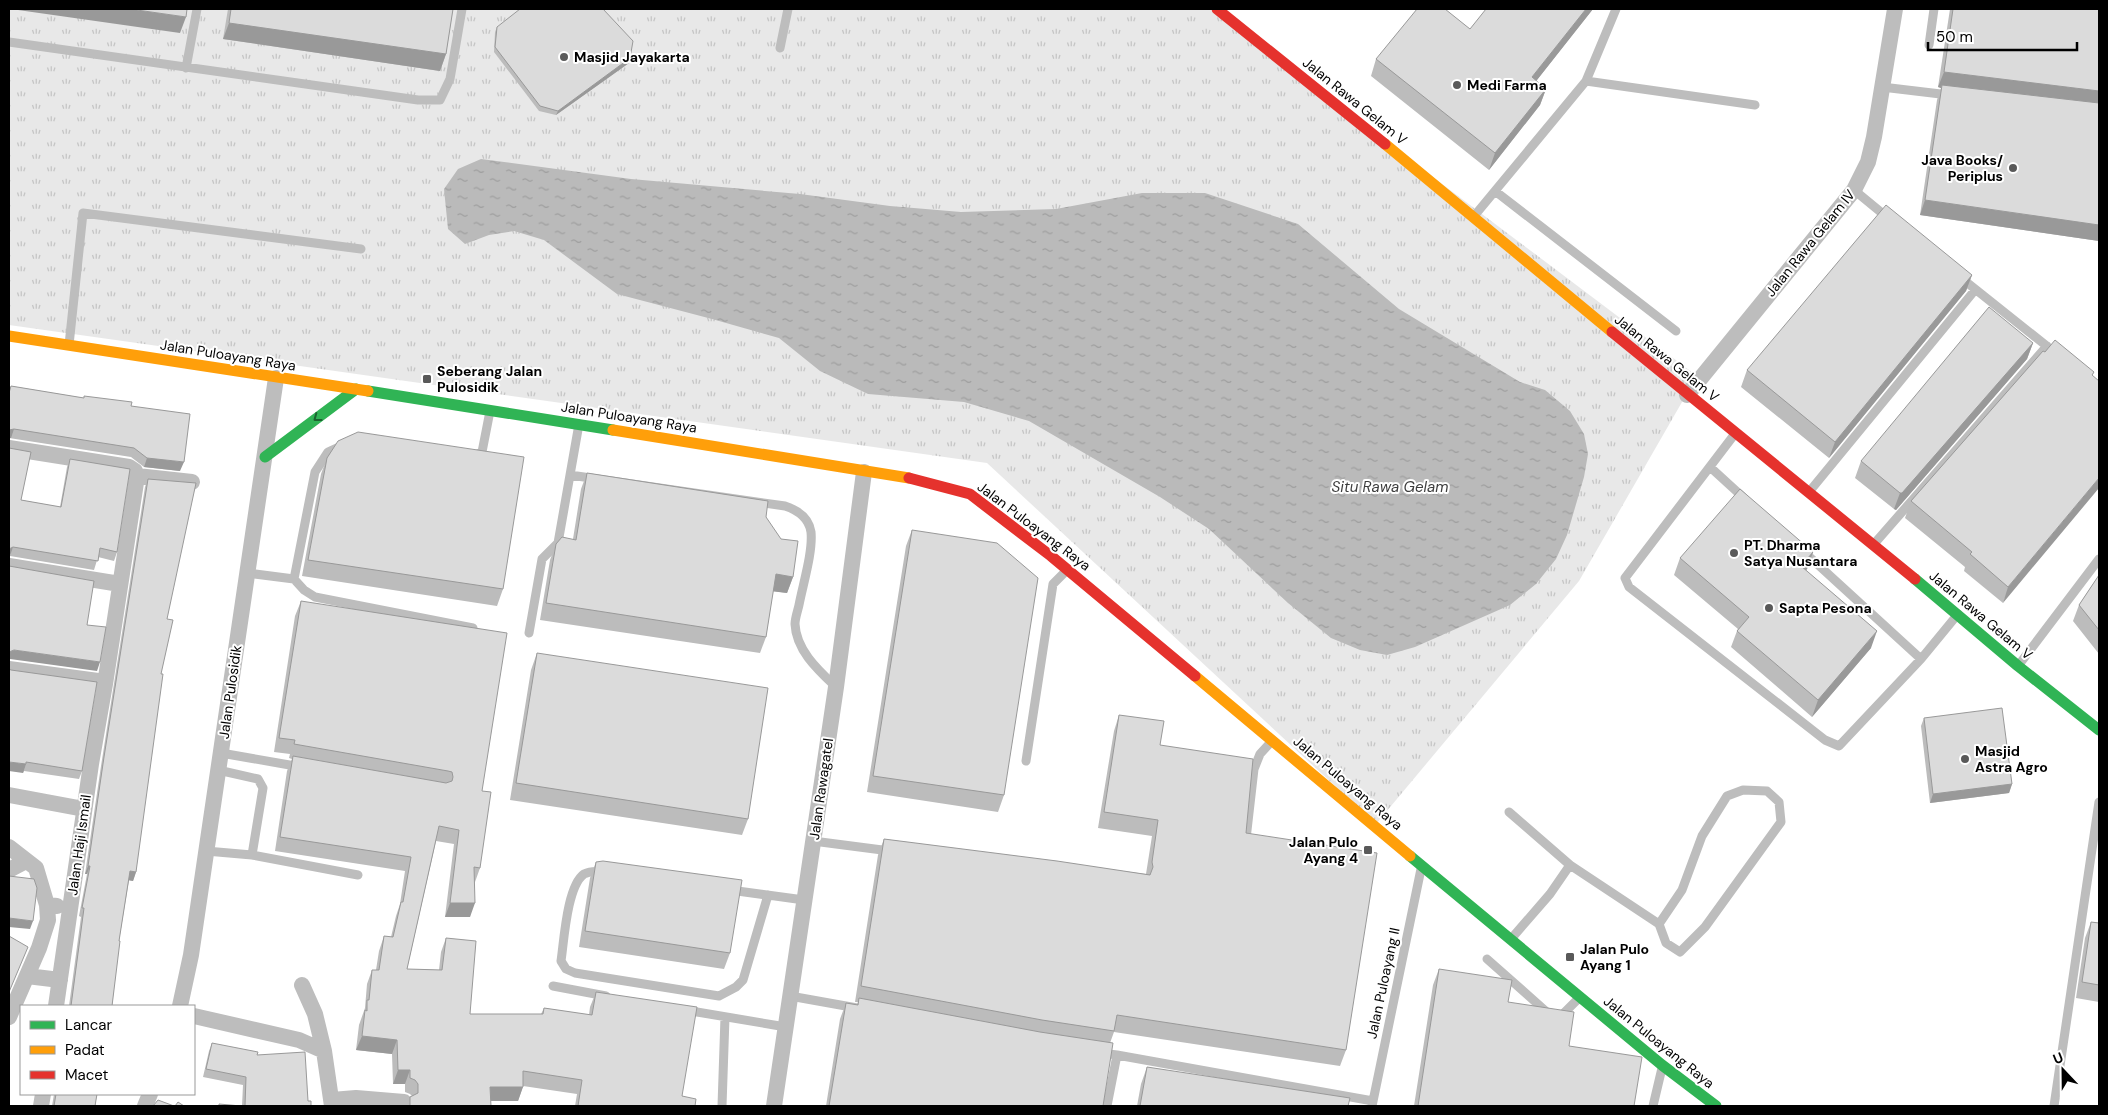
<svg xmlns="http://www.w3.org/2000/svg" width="2108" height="1115" viewBox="0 0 2108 1115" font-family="'DM Sans',sans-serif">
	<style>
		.park { fill: url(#park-tufts) }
		.water { fill: url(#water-ripples) }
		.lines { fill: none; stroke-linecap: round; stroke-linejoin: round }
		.lane { stroke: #bdbdbd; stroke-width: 9 }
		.street { stroke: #bdbdbd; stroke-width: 16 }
		.fast { stroke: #30b455; stroke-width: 11 }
		.slow { stroke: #ff9f0a; stroke-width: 11 }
		.jam { stroke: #e5322d; stroke-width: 11 }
		.wall { fill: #bcbcbc }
		.shaded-wall { fill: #999 }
		.building { fill: #dbdbdb; stroke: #999 }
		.oneway { stroke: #1a632f }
		.poi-dot { fill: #595959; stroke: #fff; stroke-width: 2 }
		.labels { text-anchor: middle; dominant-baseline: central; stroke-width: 4; stroke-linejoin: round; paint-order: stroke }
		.poi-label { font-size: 14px; font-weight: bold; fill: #000; stroke: #fff; text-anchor: start }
		.street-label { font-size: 14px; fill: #000; stroke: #fff }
		.water-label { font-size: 15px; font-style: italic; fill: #3d3d3d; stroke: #fff }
	</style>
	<defs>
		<pattern id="park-tufts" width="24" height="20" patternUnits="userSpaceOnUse" patternTransform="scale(1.25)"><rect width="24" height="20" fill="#e8e8e8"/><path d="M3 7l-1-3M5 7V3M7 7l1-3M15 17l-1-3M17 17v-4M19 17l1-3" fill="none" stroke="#c5c5c5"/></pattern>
		<pattern id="water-ripples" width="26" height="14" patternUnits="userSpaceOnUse" patternTransform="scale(1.25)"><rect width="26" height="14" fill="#bababa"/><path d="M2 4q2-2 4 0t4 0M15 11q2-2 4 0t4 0" fill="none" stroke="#9e9e9e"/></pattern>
	</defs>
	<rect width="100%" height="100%" fill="#fff"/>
	<path class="park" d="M 9,9 L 1210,9 L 1697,376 L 1579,581 L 1376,824 L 987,463 L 9,325 Z"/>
	<path class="water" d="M 481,159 L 631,179 L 800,194 L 890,206 L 961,212 L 1056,209 L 1142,193 L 1205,193 L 1298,224 L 1399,309 L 1520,382 L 1545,390 L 1570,411 L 1584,434 L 1588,454 L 1584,477 L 1567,535 L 1556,559 L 1536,584 L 1510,605 L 1415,647 L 1387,655 L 1360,650 L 1331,638 L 1288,603 L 1209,529 L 1160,497 L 1029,421 L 964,402 L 868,394 L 820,371 L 779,338 L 712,319 L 617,294 L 544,240 L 514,231 L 489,235 L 465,244 L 448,229 L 444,189 L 458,169 Z"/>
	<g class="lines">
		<path class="lane" d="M 9,42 L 418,100 L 440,100 L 450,79 L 462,9
			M 1929,45 L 1934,9
			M 780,48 L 788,9
			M 186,68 L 197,9
			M 1586,81 L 1755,105
			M 1882,87 L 1949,95
			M 1854,190 L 1888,218
			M 1495,191 L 1676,331
			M 1475,215 L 1586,81 L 1616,9
			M 1960,277 L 2058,355
			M 69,345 L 83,213 L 361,249
			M 1734,435 L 1625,578 L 1629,587 L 1825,740 L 1839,746 L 1921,659 L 1958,614
			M 473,456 L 482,452 L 490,411
			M 1710,467 L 1745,499
			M 570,475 L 785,506 C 797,510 809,518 811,532 C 813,552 803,584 799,605 C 798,610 795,618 795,624 C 796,650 818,670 836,687
			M 1809,492 L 1975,290
			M 1874,544 L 2047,346
			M 1803,551 L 1921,659
			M 247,573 L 294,579 L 304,590 L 315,597 L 473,628
			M 294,579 L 315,472 L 328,452 L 341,446
			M 529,633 L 542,559 L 558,543 L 579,424
			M 2018,666 L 2099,559
			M 221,753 L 301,767
			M 1026,761 L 1053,584 L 1066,571
			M 218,770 L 258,779 L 263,788 L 252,855 L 358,875
			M 1509,812 L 1570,865
			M 1246,839 L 1254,769 L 1260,754 L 1271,742
			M 813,841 L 890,851
			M 206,851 L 252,855
			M 603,872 C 597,871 590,871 584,874 C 567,886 564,941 561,961 L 566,969 L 575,973 L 719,996 L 736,987 L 743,980 L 768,895
			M 730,890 L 804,900
			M 1511,939 L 1550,894 L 1570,865 L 1659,924 L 1666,943 L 1680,952 L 1705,927 L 1781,822 L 1779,802 L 1767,791 L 1743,790 L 1727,796 L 1702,836 L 1682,890 L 1659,924
			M 1487,959 L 1549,1014
			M 553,986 L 606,996
			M 790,996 L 857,1008
			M 685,1010 L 786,1027
			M 1559,1018 L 1580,997
			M 1101,1053 L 1117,1055
			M 722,1106 L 725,1017
			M 1107,1106 L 1117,1055 L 1373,1101
			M 1372,1106 L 1421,869
			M 1653,1106 L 1662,1068
			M 2054,1106 L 2099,802"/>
		<path class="street" d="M 1687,395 L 1854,190 L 1868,162 L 1874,137 L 1895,9
			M 9,448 L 129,467 L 135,471 L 137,476 L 105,684 L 91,764 L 56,1006
			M 137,476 L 192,482
			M 9,566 L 120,584
			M 9,669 L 98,681 L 105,684
			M 9,795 L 84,809
			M 9,847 L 36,868 L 47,905 L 57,906
			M 9,870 L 26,861
			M 27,976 L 60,980
			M 302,985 L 315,1014 L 324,1051
			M 180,1006 L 191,955 L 276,378
			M 194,1016 L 299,1040 L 324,1051 L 332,1106
			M 9,1017 L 39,948 L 48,920 L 47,905
			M 332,1100 L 356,1098 L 404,1102
			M 41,1106 L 43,1094
			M 145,1106 L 150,1094
			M 774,1106 L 836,687 L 864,472"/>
		<path class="fast" d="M 368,391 L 613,430
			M 265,457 L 356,389
			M 1915,579 L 2018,666 L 2099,730
			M 1410,856 L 1662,1065 L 1716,1106"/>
		<path class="slow" d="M 1385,144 L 1612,332
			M 9,336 L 368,391
			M 613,430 L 909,478
			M 1195,676 L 1410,856"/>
		<path class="jam" d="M 1217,9 L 1385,144
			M 1612,332 L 1915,579
			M 909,478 L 970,494 L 1051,556 L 1195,676"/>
	</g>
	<path class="wall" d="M 228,9 L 453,9 L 446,54 L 440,71 L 223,39 Z
		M 1593,9 L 1536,81 L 1546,89 L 1540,105 L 1489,170 L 1371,76 L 1376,59 L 1470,29 Z
		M 1950,9 L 2099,9 L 2099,241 L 1920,215 L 1937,100 L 1941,88 L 1938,87 Z
		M 497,27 L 629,63 L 556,115 L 539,111 L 494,52 L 495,32 Z
		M 1972,275 L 1966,291 L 1829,458 L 1741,387 L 1747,370 Z
		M 2033,343 L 2027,359 L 1896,510 L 1894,509 L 1855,478 L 1861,461 Z
		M 2045,352 L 2094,372 L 2003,603 L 1964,571 L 1965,567 L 1905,518 L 1911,501 Z
		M 11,386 L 131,406 L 180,471 L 144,467 L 131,457 L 9,438 L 9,391 Z
		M 327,458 L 503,589 L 497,606 L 302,576 L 321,474 Z
		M 70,459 L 117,552 L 114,561 L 98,557 L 94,570 L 10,556 L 21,500 L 60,507 L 67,467 Z
		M 587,473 L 766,517 L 793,577 L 787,593 L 773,591 L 766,637 L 760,653 L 540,620 L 550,560 L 556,544 L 573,539 L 581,489 Z
		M 148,479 L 167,619 L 136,872 L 133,881 L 129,880 L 119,941 L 112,1006 L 69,1006 L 81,917 L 79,916 L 87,874 L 85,874 L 101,766 L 145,487 Z
		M 912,530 L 1004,795 L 998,812 L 867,792 L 906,546 Z
		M 1813,552 L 1807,569 L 1806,570 L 1871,648 L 1812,717 L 1731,647 L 1737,631 L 1738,629 L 1674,575 L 1680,558 Z
		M 2099,575 L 2099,654 L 2073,621 L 2079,605 Z
		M 301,601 L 482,791 L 480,868 L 475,882 L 470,917 L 445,917 L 454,844 L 436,841 L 407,969 L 439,970 L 441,952 L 446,938 L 470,1014 L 541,1014 L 544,1008 L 589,1015 L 590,1007 L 596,992 L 682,1096 L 695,1106 L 575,1106 L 577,1094 L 523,1086 L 518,1101 L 491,1101 L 491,1106 L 407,1106 L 410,1097 L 412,1096 L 410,1094 L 405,1092 L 405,1084 L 393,1084 L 392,1054 L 356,1050 L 359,1025 L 365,1008 L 367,984 L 372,970 L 376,970 L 379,951 L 384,936 L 391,937 L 396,916 L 400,904 L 405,871 L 275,851 L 287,771 L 292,759 L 289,758 L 290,754 L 274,752 L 295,616 Z
		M 537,653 L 748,819 L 742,835 L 510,800 L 531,670 Z
		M 9,669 L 82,771 L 79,779 L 24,771 L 23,773 Z
		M 1119,715 L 1160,745 L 1246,833 L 1346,1050 L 1340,1066 L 1114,1032 L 1110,1043 L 1103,1106 L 826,1106 L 840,1019 L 846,1003 L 857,1005 L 858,1002 L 855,1002 L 878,855 L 884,839 L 1146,874 L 1152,836 L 1098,828 L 1114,731 Z
		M 1924,718 L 2012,784 L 2009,793 L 1930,803 L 1921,726 Z
		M 596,862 L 730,953 L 724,969 L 579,947 L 590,878 Z
		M 2091,922 L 2099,923 L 2099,1002 L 2076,998 L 2085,938 Z
		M 1439,969 L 1508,1002 L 1569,1046 L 1634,1106 L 1414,1106 L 1433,985 Z
		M 212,1043 L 257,1055 L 308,1101 L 311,1106 L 242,1106 L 243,1085 L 203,1077 L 209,1051 Z
		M 1147,1067 L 1348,1106 L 1137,1106 L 1141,1084 Z
		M 54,1094 L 97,1094 L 95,1106 L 52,1106 Z"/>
	<path class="shaded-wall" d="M 11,9 L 130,9 L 186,17 L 180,33 Z
		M 1586,9 L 1593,9 L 1526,94 L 1532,77 Z
		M 229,23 L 446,54 L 440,71 L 223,39 Z
		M 630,58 L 629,63 L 556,115 L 558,111 Z
		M 1944,72 L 2099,91 L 2099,107 L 1942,85 L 1941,88 L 1938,87 Z
		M 1546,89 L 1540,105 L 1489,170 L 1495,153 Z
		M 1925,200 L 2099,225 L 2099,241 L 1920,215 Z
		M 1972,275 L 1966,291 L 1829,458 L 1835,442 Z
		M 2033,343 L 2027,359 L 1896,510 L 1894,509 L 1900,493 Z
		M 14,429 L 11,438 L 9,438 L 9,430 Z
		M 147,458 L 184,462 L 180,471 L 144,467 Z
		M 2099,478 L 2099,488 L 2003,603 L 2008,587 Z
		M 13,547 L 10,556 L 9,557 L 9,549 Z
		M 1813,552 L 1807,569 L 1795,583 L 1801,566 Z
		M 776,574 L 793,577 L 787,593 L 770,591 Z
		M 1877,631 L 1871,648 L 1812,717 L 1818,700 Z
		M 14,650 L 100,662 L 97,671 L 10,659 L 9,660 L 9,652 Z
		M 9,762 L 26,764 L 23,773 L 9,771 Z
		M 2012,784 L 2009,793 L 1930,803 L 1933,794 Z
		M 88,866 L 90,866 L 87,874 L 85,874 Z
		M 130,871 L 136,872 L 133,881 L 127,880 Z
		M 450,903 L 475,903 L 470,917 L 445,917 Z
		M 9,918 L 33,921 L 30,929 L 9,927 Z
		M 362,1036 L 397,1040 L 392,1054 L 356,1050 Z
		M 398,1070 L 410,1070 L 405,1084 L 393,1084 Z
		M 490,1087 L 523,1087 L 518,1101 L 485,1101 Z"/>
	<path class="building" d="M 130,9 L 187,9 L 186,17 Z
		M 231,9 L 453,9 L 446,54 L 229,23 Z
		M 520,9 L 603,9 L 633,41 L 630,58 L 558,111 L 540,106 L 495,47 L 497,27 Z
		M 1417,9 L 1445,9 L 1470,29 L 1486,9 L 1586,9 L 1532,77 L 1546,89 L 1495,153 L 1376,59 Z
		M 1953,9 L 2099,9 L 2099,91 L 1944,72 Z
		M 1942,85 L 2099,103 L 2099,225 L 1925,200 Z
		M 1886,205 L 1972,275 L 1835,442 L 1747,370 Z
		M 1989,307 L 2033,343 L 1902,493 L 1900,493 L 1861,461 Z
		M 2055,340 L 2094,372 L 2092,375 L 2099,381 L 2099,478 L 2008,587 L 1970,554 L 1972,552 L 1911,501 L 2043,351 L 2045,352 Z
		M 11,386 L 84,398 L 84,396 L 132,402 L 131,406 L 190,414 L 184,462 L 147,458 L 134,448 L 14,429 L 9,430 L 9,393 Z
		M 358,432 L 524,457 L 503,589 L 308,560 L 327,458 L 338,441 Z
		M 9,448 L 31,452 L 21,500 L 61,507 L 70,459 L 130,469 L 117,552 L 100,548 L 98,561 L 13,547 L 9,549 Z
		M 587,473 L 768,501 L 766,517 L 781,539 L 798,541 L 793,577 L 776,574 L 766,637 L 546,603 L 556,544 L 562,537 L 576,540 Z
		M 148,479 L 196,483 L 167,619 L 173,620 L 161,674 L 163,674 L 136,872 L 130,871 L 119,941 L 120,941 L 112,1006 L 71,1006 L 84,908 L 82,908 L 90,866 L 88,866 L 104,757 Z
		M 1740,489 L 1813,552 L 1801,566 L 1877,631 L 1818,700 L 1737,631 L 1749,617 L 1680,558 Z
		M 912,530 L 997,543 L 1038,578 L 1004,795 L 873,776 Z
		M 9,566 L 94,581 L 87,625 L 106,627 L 100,662 L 14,650 L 9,652 Z
		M 2099,575 L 2099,630 L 2079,605 Z
		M 301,601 L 507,633 L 482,791 L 491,792 L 480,868 L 474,867 L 475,903 L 450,903 L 459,830 L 439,826 L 407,969 L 442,970 L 446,938 L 476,941 L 470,1014 L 543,1014 L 544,1008 L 592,1015 L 596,992 L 697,1007 L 682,1096 L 696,1099 L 695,1106 L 578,1106 L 582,1080 L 523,1071 L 523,1087 L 490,1087 L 491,1106 L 410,1106 L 410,1097 L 418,1093 L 418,1084 L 415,1080 L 410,1078 L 410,1070 L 398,1070 L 397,1040 L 362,1036 L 365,1010 L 367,1011 L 367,1000 L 369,1000 L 372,970 L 379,970 L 384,936 L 393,937 L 401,902 L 403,902 L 411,857 L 280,837 L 293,756 L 446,783 L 452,781 L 453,777 L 452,772 L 448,771 L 294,744 L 295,740 L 279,738 Z
		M 537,653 L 768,688 L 748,819 L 516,783 Z
		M 9,669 L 11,670 L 97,682 L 82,771 L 26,762 L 26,764 L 9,762 Z
		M 2002,708 L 2012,784 L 1933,794 L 1924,718 Z
		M 1119,715 L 1164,721 L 1160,745 L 1253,759 L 1246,833 L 1377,853 L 1346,1050 L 1117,1015 L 1114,1031 L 1042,1020 L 861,986 L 884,839 L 1057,861 L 1150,875 L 1153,867 L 1152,862 L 1158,820 L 1104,812 Z
		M 603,861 L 742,880 L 730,953 L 585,931 L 596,862 Z
		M 9,876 L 34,879 L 37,888 L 33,921 L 9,918 Z
		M 2091,922 L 2099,923 L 2099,985 L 2082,982 Z
		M 9,936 L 28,947 L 9,992 Z
		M 1439,969 L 1512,980 L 1508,1002 L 1574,1012 L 1569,1046 L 1642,1057 L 1634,1106 L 1418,1106 Z
		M 859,998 L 1040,1032 L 1113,1043 L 1103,1106 L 829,1106 L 846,1003 L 858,1005 Z
		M 212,1043 L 258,1052 L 257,1055 L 305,1052 L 308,1101 L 311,1101 L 311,1106 L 245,1106 L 246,1077 L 206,1069 Z
		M 1147,1067 L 1350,1098 L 1348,1106 L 1140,1106 Z
		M 56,1094 L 97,1094 L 95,1106 L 54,1106 Z
		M 158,1100 L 174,1106 L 153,1106 Z
		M 178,1102 L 184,1106 L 175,1106 Z
		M 219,1104 L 241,1106 L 219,1106 Z"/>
	<defs><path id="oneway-chevron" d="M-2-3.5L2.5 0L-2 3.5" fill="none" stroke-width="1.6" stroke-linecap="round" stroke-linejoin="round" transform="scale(1.25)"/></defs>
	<use class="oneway" href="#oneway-chevron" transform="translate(317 418) rotate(143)"/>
	<g class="poi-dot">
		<circle cx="564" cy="57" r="5"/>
		<circle cx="1457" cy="85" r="5"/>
		<circle cx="2013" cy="168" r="5"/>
		<rect x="422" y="374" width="10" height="10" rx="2.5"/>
		<circle cx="1734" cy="553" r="5"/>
		<circle cx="1769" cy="608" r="5"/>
		<circle cx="1965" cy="759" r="5"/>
		<rect x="1363" y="845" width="10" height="10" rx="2.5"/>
		<rect x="1565" y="952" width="10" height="10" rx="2.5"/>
	</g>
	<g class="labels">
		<g class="poi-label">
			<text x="574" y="57">Masjid Jayakarta</text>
			<text x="1467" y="85">Medi Farma</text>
			<text x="2003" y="160" text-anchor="end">Java Books/<tspan x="2003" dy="16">Periplus</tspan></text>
			<text x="437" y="371">Seberang Jalan<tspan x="437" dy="16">Pulosidik</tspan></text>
			<text x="1744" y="545">PT. Dharma<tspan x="1744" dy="16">Satya Nusantara</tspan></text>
			<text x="1779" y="608">Sapta Pesona</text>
			<text x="1975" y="751">Masjid<tspan x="1975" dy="16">Astra Agro</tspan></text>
			<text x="1358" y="842" text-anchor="end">Jalan Pulo<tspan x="1358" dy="16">Ayang 4</tspan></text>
			<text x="1580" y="949">Jalan Pulo<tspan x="1580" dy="16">Ayang 1</tspan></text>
		</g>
		<g class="street-label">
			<text transform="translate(1355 101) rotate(39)">Jalan Rawa Gelam V</text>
			<text transform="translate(1810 243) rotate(-51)">Jalan Rawa Gelam IV</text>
			<text transform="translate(228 355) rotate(9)">Jalan Puloayang Raya</text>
			<text transform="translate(1667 358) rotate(39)">Jalan Rawa Gelam V</text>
			<text transform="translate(629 417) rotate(9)">Jalan Puloayang Raya</text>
			<text transform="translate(1034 526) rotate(37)">Jalan Puloayang Raya</text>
			<text transform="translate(1981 615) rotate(40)">Jalan Rawa Gelam V</text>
			<text transform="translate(230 692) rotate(-82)">Jalan Pulosidik</text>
			<text transform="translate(1348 783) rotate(40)">Jalan Puloayang Raya</text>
			<text transform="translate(821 789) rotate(-82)">Jalan Rawagatel</text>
			<text transform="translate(79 845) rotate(-82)">Jalan Haji Ismail</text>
			<text transform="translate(1383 983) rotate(-78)">Jalan Puloayang II</text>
			<text transform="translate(1659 1042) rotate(39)">Jalan Puloayang Raya</text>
		</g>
		<g class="water-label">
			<text x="1390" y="487">Situ Rawa Gelam</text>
		</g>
	</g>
	<rect width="2108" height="1115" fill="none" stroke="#000000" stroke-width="20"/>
	<rect x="20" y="1005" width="175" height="90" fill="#ffffff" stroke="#999999"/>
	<rect x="30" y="1021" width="25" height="8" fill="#30b455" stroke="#999999"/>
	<text x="65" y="1030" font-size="15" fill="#000000">Lancar</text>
	<rect x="30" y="1046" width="25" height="8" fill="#ff9f0a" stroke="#999999"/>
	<text x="65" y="1055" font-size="15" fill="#000000">Padat</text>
	<rect x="30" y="1071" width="25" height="8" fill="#e5322d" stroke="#999999"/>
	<text x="65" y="1080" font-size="15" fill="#000000">Macet</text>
	<g transform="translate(2063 1070) rotate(338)" stroke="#ffffff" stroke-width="4" paint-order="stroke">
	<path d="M0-4L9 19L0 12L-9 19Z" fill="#000000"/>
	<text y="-8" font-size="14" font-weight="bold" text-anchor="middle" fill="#000000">U</text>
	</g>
	<path d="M1928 42v8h149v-8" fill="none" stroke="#000000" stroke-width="2.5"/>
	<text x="1936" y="42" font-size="15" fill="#000000" stroke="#ffffff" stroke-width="4" paint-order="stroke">50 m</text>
</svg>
